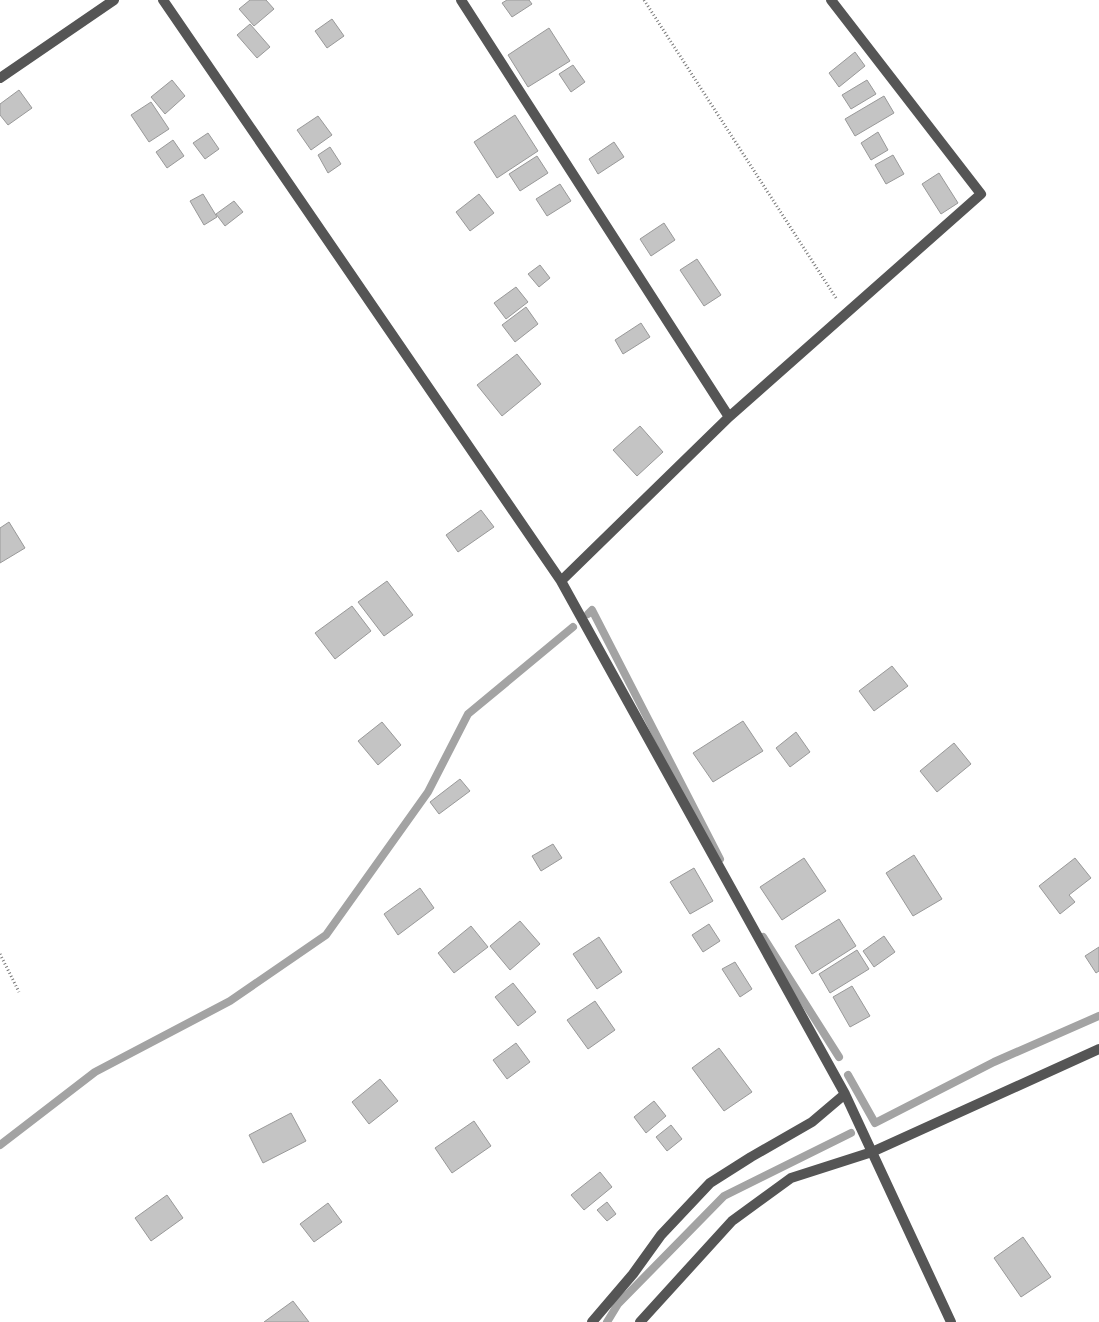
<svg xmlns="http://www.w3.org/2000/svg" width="1099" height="1322" viewBox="0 0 1099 1322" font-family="'Titillium Web',sans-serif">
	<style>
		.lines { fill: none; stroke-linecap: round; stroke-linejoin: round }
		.stream { stroke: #a3a3a3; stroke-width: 8 }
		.building { fill: #c4c4c4; stroke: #999 }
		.path { stroke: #777; stroke-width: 3; stroke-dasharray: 1 2.5; stroke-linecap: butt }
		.minor { stroke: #555; stroke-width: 10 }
		.tertiary { stroke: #555; stroke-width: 10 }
	</style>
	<rect width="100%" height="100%" fill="#fff"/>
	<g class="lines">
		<path class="stream" d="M 588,614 L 592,610 L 720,859
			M 763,937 L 839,1057
			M 848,1075 L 875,1123 L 994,1062 L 1099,1016
			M 0,1145 L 95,1072 L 230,1001 L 326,935 L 428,792 L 468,714 L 573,627
			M 607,1322 L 618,1304 L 724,1196 L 851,1133"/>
	</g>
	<path class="building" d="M 250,0 L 266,0 L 274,9 L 254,26 L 239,9 Z
		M 507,0 L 529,0 L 532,4 L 512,17 L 502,3 Z
		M 332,19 L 344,36 L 327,48 L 315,31 Z
		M 250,24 L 270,47 L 257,58 L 237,35 Z
		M 549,28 L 570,61 L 528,87 L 508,55 Z
		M 855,52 L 865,66 L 839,87 L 829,73 Z
		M 573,65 L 585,82 L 571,92 L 559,74 Z
		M 172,80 L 185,96 L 165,114 L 151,97 Z
		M 867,80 L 876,94 L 851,109 L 842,95 Z
		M 19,90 L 32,108 L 8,125 L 0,115 L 0,104 Z
		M 884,96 L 894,113 L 855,136 L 845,119 Z
		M 151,102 L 169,129 L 149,142 L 131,115 Z
		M 515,115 L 538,151 L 497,178 L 474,142 Z
		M 318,116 L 332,135 L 311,150 L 297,130 Z
		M 878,132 L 888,150 L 871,160 L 861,143 Z
		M 208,133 L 219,149 L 205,159 L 193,143 Z
		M 173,140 L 184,156 L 167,168 L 156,152 Z
		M 614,142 L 624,157 L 598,174 L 589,159 Z
		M 330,147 L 341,164 L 328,173 L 318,155 Z
		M 893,155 L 904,174 L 886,184 L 875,165 Z
		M 537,156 L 548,173 L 520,191 L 509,174 Z
		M 939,173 L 958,203 L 941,214 L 922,184 Z
		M 560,184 L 571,201 L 547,216 L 536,199 Z
		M 203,194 L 217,217 L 204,225 L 190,201 Z
		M 479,194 L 494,213 L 470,231 L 456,212 Z
		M 234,201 L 243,212 L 225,226 L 216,214 Z
		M 664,223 L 675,240 L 651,256 L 640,239 Z
		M 697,259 L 721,295 L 704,306 L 680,270 Z
		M 540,265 L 550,278 L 539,287 L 528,274 Z
		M 516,287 L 528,302 L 506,319 L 494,303 Z
		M 526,307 L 538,324 L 515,342 L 502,325 Z
		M 641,323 L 650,337 L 623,354 L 615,340 Z
		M 517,354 L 541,384 L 502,416 L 477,385 Z
		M 640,426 L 663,452 L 637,476 L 613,450 Z
		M 481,510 L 494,527 L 458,552 L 446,535 Z
		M 9,522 L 25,548 L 0,563 L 0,528 Z
		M 387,581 L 413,615 L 384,636 L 358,602 Z
		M 352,606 L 371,631 L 335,659 L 315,633 Z
		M 892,666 L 908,686 L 874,711 L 859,691 Z
		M 743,721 L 763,751 L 713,782 L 693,753 Z
		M 382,722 L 401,745 L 378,765 L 358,741 Z
		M 796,732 L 810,752 L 790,767 L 776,748 Z
		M 954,743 L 971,764 L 937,792 L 920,771 Z
		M 460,779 L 470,791 L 439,814 L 430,802 Z
		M 553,844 L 562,858 L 541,871 L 532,856 Z
		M 914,855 L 942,899 L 913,916 L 886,873 Z
		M 804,858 L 826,891 L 782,920 L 760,887 Z
		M 1075,858 L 1091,878 L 1069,895 L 1075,902 L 1060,914 L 1039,886 Z
		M 694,868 L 713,901 L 690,914 L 670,882 Z
		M 420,888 L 434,908 L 398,935 L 384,914 Z
		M 839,919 L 856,946 L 812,974 L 795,946 Z
		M 520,921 L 540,944 L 510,970 L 490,946 Z
		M 709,924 L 720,941 L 703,952 L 692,935 Z
		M 471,926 L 488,947 L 454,973 L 438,953 Z
		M 884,936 L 895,952 L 874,967 L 863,951 Z
		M 599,937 L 622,972 L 597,989 L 573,954 Z
		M 1099,947 L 1099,971 L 1096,973 L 1085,956 Z
		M 857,950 L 869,969 L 830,993 L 819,974 Z
		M 735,962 L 752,989 L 740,997 L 722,969 Z
		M 513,983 L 536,1012 L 518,1026 L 495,997 Z
		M 852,986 L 870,1016 L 850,1027 L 833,997 Z
		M 595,1001 L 615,1030 L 588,1049 L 567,1020 Z
		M 516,1043 L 530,1062 L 507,1079 L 493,1060 Z
		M 719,1048 L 752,1092 L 724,1111 L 692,1068 Z
		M 380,1079 L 398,1101 L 369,1124 L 352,1102 Z
		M 654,1101 L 666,1116 L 646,1133 L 634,1117 Z
		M 291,1113 L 306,1141 L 263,1163 L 249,1135 Z
		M 474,1121 L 491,1146 L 452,1173 L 435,1148 Z
		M 671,1125 L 682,1139 L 667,1151 L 656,1137 Z
		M 600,1172 L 612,1187 L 584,1210 L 571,1195 Z
		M 167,1195 L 183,1218 L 151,1241 L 135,1218 Z
		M 607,1202 L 616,1214 L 607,1221 L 597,1210 Z
		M 328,1203 L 342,1222 L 314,1242 L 300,1224 Z
		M 1023,1237 L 1051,1277 L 1021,1297 L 994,1258 Z
		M 293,1301 L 309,1322 L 264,1322 Z"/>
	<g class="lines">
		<path class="path" d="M 644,0 L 836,298
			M 0,954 L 19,992"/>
		<path class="minor" d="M 163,0 L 561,581 L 845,1094 L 951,1322
			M 461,0 L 729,417
			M 0,78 L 114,0
			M 561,581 L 729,417 L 981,194 L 831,0
			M 592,1322 L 633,1274 L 661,1235 L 710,1183 L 751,1157 L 812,1122 L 845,1094"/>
		<path class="tertiary" d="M 640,1322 L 732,1221 L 791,1178 L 872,1152 L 1099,1049"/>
	</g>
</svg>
